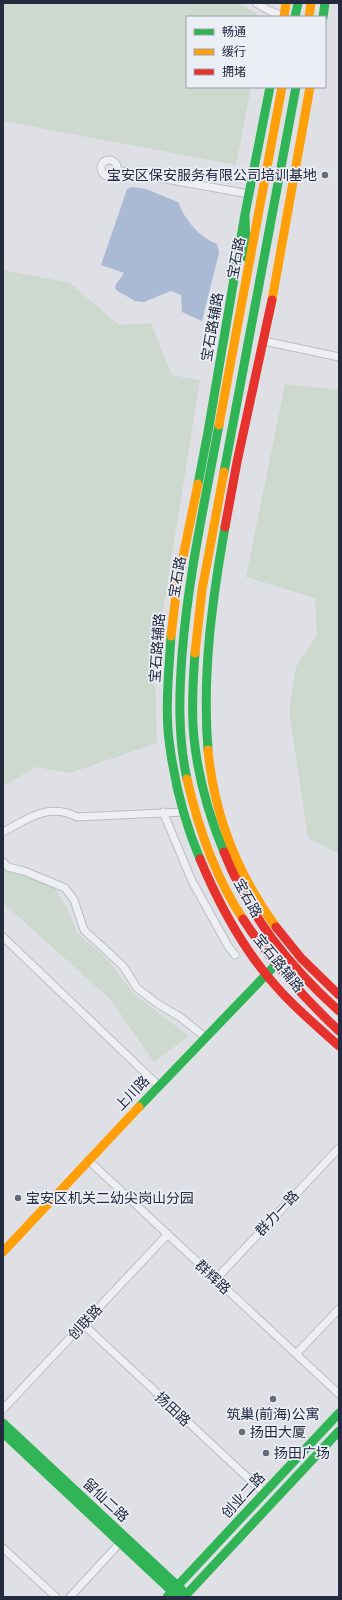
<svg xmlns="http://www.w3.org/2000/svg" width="342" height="1600" viewBox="0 0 342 1600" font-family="Mulish,'Noto Sans SC',sans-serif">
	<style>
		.green { fill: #cdd8ce }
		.water { fill: #aab9d4 }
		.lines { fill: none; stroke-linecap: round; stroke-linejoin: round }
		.street-casing { stroke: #bcbdc3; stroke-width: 9 }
		.street { stroke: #eeeff2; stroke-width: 7 }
		.fast { stroke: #30b455; stroke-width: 9 }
		.slow { stroke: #ff9f0a; stroke-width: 9 }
		.jam { stroke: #e5322d; stroke-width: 9 }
		.poi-dot { fill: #656a79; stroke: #ebeef5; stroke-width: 1.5 }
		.labels { text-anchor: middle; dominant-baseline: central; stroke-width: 3.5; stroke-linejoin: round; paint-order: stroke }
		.poi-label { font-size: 14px; fill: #242b3f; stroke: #ebeef5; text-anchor: start }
		.street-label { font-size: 14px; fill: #242b3f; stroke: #ebeef5 }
	</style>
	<rect width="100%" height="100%" fill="#dfe0e5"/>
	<path class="green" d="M 3,3 L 239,3 L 262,17 L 187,17 L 187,87 L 251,87 L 236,165 L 3,121 Z
		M 3,270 L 70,283 L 119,325 L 151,323 L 172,375 L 200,380 L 159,636 L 155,682 L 157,743 L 70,773 L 36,767 L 3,786 Z
		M 285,384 L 339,390 L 339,854 L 308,838 L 289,710 L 296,667 L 317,634 L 315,598 L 246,577 Z
		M 3,867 L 7,870 L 52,884 L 69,912 L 77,932 L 109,961 L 134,994 L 189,1036 L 154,1062 L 110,999 L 3,903 Z"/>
	<path class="water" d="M 132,187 L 146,189 L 178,202 C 185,220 199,237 217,244 L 219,253 L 202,321 L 182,312 L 181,295 L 171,291 L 144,302 L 135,301 L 116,290 L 115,286 L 124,273 L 101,265 L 127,189 Z"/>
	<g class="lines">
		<g class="street-casing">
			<path id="street" d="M 256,3 L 268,10 L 284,17
				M101 168a8 8 0 1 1 16 0a8 8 0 1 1-16 0Z
				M 116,170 L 249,194
				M 264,341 L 339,357
				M 163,812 L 192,881 L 228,946 L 235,955
				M 3,832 C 28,819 49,802 77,817 L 184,812
				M 3,862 L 8,867 L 24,871 L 65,888 L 74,900 L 84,930 L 123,966 L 137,988 L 158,1004 L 180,1017 L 205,1037
				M 3,937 L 159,1086
				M 88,1160 L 339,1394
				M 216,1279 L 339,1148
				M 83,1324 L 264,1493
				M 296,1354 L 339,1309
				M 3,1409 L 168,1234
				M 3,1548 L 56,1597
				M 70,1597 L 117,1546"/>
		</g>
		<use href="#street" class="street"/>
		<path class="fast" d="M 295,17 L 298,3
			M 323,17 L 325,3
			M 245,214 L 246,257
			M 224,472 L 296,87
			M 198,484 L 208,432 L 245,214 L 270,87
			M 171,636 C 169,670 165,706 169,740 C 174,781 184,821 200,859
			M 195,653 C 193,680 191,710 194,738 C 198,777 209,816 224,852
			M 208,750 C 202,674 212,601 225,527
			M 187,779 C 178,738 179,696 182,655 C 188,577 205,501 219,425
			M 139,1107 L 284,956
			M 3,1423 L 182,1590
			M 3,1433 L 178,1597
			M 167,1597 L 339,1413
			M 184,1597 L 339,1431"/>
		<path class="slow" d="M 284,17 L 286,3
			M 309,17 L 311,3
			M 272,300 L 310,87
			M 219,425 L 282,87
			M 171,636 L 177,586 L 198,484
			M 195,653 L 202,590 L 224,472
			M 208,750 C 214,814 238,875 276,927
			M 187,779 C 198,827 215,877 243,919
			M 3,1252 L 139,1107"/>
		<path class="jam" d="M 225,527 L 237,462 L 272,300
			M 224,852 C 250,917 288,965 339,1011
			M 200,859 C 220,907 246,955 283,994 C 300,1012 320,1029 339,1046
			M 243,919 C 271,962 302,996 339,1031
			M 276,927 L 301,958 L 339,995"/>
	</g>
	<g class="poi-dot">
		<circle cx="325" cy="175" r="4"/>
		<circle cx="18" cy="1198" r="4"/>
		<circle cx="273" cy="1399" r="4"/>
		<circle cx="242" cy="1432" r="4"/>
		<circle cx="266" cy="1453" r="4"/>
	</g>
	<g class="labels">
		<g class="poi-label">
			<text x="317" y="175" text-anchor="end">宝安区保安服务有限公司培训基地</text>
			<text x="26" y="1198">宝安区机关二幼尖岗山分园</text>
			<text x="273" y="1414" text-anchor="middle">筑巢(前海)公寓</text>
			<text x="250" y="1432">扬田大厦</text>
			<text x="274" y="1453">扬田广场</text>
		</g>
		<g class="street-label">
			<text transform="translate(236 258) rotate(-79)">宝石路</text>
			<text transform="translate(212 327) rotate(-80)">宝石路辅路</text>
			<text transform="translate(177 577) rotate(-80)">宝石路</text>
			<text transform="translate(157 648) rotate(-86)">宝石路辅路</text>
			<text transform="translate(248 898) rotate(61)">宝石路</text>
			<text transform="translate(279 963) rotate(51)">宝石路辅路</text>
			<text transform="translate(132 1093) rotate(-46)">上川路</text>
			<text transform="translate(277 1213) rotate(-47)">群力一路</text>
			<text transform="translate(213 1277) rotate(43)">群辉路</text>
			<text transform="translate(85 1322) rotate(-47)">创联路</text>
			<text transform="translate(173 1409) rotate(43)">扬田路</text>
			<text transform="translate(243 1495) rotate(-47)">创业二路</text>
			<text transform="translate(106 1500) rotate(43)">留仙二路</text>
		</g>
	</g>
	<rect width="342" height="1600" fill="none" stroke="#242b3f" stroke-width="8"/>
	<rect x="186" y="16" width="140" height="72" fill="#ebeef5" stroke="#9ba0ac"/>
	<rect x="194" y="29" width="20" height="6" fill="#30b455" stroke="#9ba0ac"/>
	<text x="222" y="36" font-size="12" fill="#242b3f">畅通</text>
	<rect x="194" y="49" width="20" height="6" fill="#ff9f0a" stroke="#9ba0ac"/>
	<text x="222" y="56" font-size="12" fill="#242b3f">缓行</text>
	<rect x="194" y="69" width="20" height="6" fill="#e5322d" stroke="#9ba0ac"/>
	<text x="222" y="76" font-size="12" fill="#242b3f">拥堵</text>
</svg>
